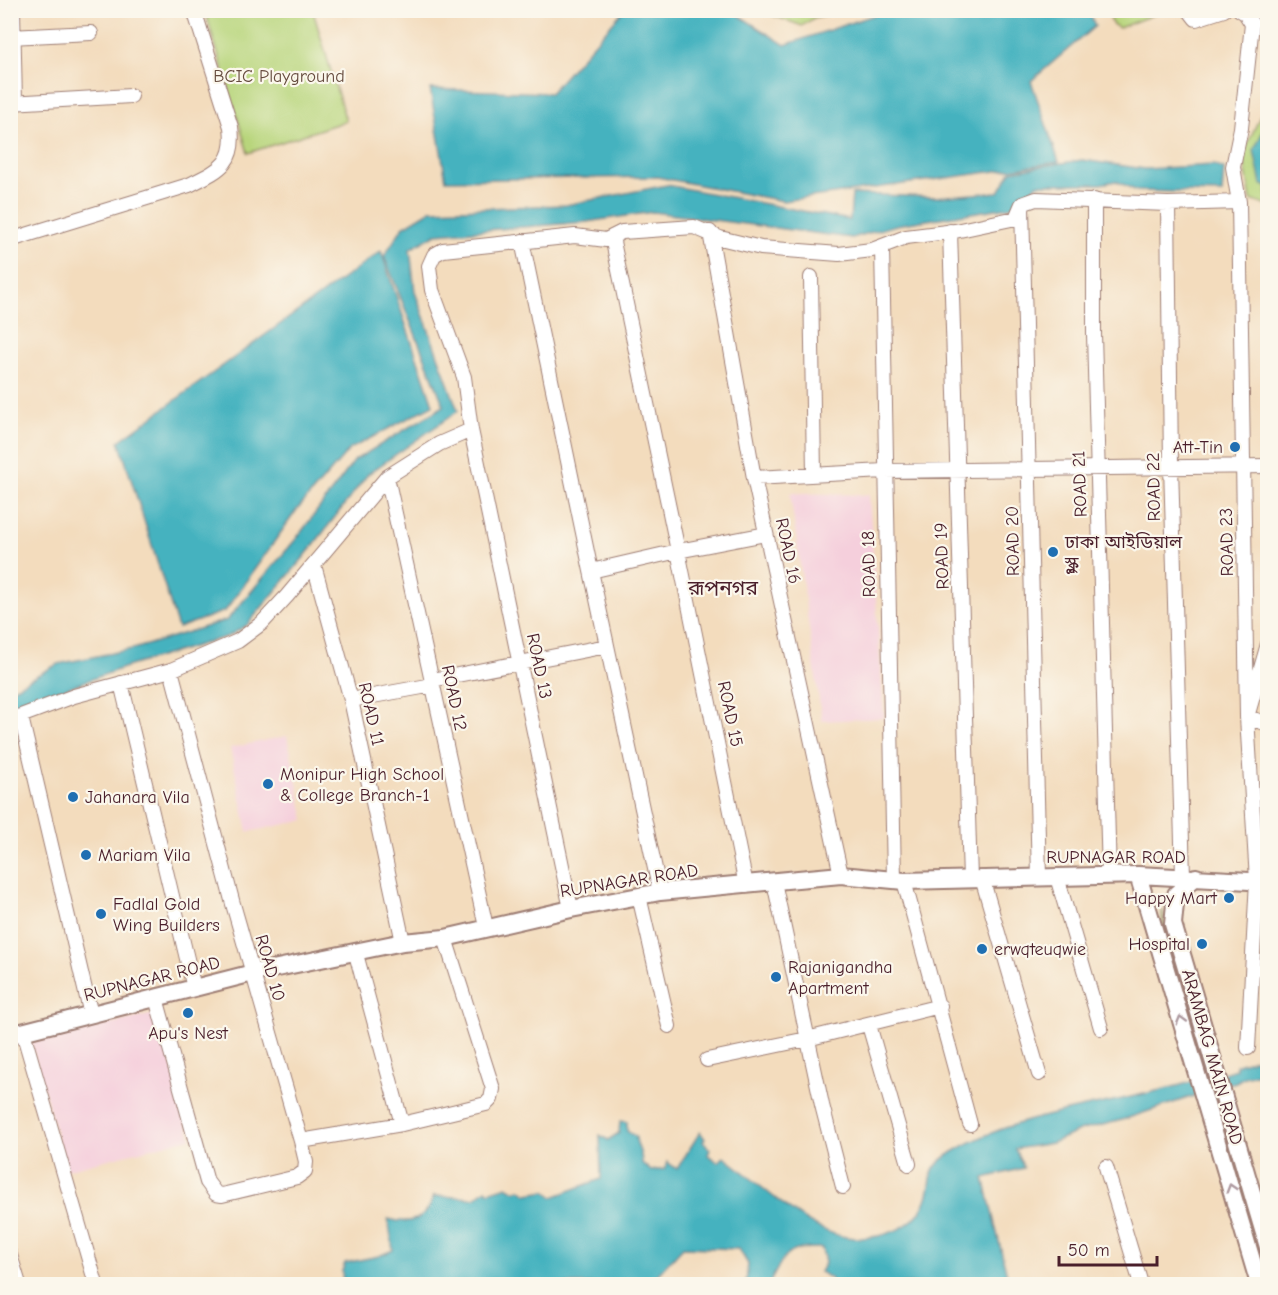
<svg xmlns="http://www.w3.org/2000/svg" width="1278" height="1295" viewBox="0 0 1278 1295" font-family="'Comic Neue','Noto Sans Bengali',sans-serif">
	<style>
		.built { fill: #f5cfdc }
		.green { fill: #b8d57b; stroke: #817a53; stroke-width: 1.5 }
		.water { fill: #44b2bf; stroke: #476875; stroke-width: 1.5 }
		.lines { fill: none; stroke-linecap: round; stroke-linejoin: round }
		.minor-casing { stroke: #9e7e74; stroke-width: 16 }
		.tertiary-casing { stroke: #9e7e74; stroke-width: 20 }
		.minor { stroke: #fff; stroke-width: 14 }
		.tertiary { stroke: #fff; stroke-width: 16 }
		.oneway { stroke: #ae9aa0 }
		.poi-dot { fill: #1f6fb2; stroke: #fbf7ec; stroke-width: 2 }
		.labels { text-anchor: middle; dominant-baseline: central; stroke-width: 4.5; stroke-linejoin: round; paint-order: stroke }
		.park-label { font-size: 18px; fill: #664c3f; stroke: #fbf7ec }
		.poi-label { font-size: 18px; fill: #4a1f2b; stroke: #fbf7ec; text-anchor: start }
		.street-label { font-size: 18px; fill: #4a1f2b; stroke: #fbf7ec }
		.quarter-label { font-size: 21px; fill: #4a1f2b; stroke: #fbf7ec }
	</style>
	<rect width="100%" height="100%" fill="#fbf7ec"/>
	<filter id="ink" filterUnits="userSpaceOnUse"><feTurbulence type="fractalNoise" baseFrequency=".0167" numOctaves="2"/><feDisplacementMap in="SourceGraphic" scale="12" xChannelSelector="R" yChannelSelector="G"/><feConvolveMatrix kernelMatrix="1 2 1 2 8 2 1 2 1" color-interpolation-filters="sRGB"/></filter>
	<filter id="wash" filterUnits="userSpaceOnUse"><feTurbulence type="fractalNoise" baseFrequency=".008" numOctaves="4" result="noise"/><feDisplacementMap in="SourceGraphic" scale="24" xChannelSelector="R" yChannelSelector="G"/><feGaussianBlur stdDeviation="1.35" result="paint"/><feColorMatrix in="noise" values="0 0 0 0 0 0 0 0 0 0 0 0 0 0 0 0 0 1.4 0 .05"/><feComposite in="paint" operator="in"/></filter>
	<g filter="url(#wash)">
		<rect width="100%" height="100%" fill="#f3dcbd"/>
		<path class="built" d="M 790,493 L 869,495 L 884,718 L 822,721 Z
			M 287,736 L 305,820 L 248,832 L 230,748 Z
			M 158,1013 L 191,1138 L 66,1170 L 31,1042 Z"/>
		<path class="green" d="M 205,11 L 313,11 L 346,121 L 248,153 Z
			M 760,11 L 840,11 L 814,18 L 802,26 Z
			M 1108,11 L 1108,10 L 1163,11 L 1119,28 L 1112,24 Z
			M 1267,101 L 1267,206 L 1251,200 L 1243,154 Z
			M 1161,910 L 1163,910 L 1167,937 L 1209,1071 L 1207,1074 L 1165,938 Z"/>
		<path class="water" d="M 623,11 L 732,11 L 785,45 L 886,11 L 1089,11 L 1095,26 L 1031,81 L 1059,162 L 783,201 L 657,177 L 446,180 L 430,89 L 550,93 Z
			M 1267,123 L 1268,187 L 1267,187 L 1261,184 L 1254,150 Z
			M 1082,160 L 1145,169 L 1213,165 L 1224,169 L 1222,193 L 1137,191 L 1116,181 L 1100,184 L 1038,184 L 1015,206 L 896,225 L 852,238 L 653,212 L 586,222 L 436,234 L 410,249 L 415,292 L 458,411 L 368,474 L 305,556 L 247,625 L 229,636 L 123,668 L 11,708 L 10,690 L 58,664 L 137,648 L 227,620 L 296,539 L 355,460 L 444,406 L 384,256 L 403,227 L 431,210 L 566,205 L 667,185 L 850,220 L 852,194 L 935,197 L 999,192 L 1011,171 Z
			M 381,251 L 433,405 L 350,449 L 296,511 L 225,611 L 178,628 L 119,441 Z
			M 1267,1056 L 1267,1071 L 1244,1077 L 1236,1082 L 1122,1120 L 1079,1131 L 1052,1143 L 1015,1149 L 1024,1168 L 984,1178 L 1009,1284 L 833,1284 L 830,1278 L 820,1272 L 825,1263 L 822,1248 C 785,1247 786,1253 769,1284 L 746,1284 L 748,1264 L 739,1249 L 683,1247 L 649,1284 L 343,1284 L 342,1271 L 345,1263 L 379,1256 L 393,1250 L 388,1219 C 412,1225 426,1220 434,1196 L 475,1198 L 486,1189 L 489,1192 L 507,1186 L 515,1191 L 520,1189 L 527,1194 L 546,1191 L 553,1197 L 601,1179 L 600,1135 L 608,1140 L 619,1133 L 620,1121 L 627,1122 L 627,1131 L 636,1137 C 636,1146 642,1151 642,1163 L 651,1171 L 665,1169 L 667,1162 L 677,1169 L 700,1132 L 705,1139 L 703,1141 L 710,1149 L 708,1155 L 718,1162 L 724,1157 L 728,1160 C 764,1186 812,1239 859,1238 C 883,1238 913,1228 924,1205 C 937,1178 921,1172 953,1152 C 997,1125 1049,1115 1099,1104 C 1146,1094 1191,1084 1236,1069 L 1236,1065 L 1240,1063 Z"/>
	</g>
	<g filter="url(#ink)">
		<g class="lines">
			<g class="minor-casing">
				<path id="minor" d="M 13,10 L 15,103
					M 1189,10 L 1196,19 L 1224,10
					M 1240,10 L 1245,13 L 1252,24 L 1241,128 L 1233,167 L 1239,202 L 1247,717 L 1257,880 L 1248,1048
					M 10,37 L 91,33
					M 10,103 L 131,96
					M 1094,200 L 1094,334 L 1109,876
					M 1168,204 L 1171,466 L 1183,876
					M 1022,207 L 1039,877
					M 950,231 L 970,879
					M 710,232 L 754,478 L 841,875
					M 612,237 L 678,551 L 591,571 L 660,892
					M 10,240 L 189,185 C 219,170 236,164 231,127 L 194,10
					M 522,241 L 591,571
					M 882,247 L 894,880
					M 811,277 L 814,475
					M 471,430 L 571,909
					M 387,477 L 486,927
					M 754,478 L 884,471 L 1268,466
					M 314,565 L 351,700 L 403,942
					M 1268,644 L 1247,717 L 1268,724
					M 432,680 L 607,646
					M 121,683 L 194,988
					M 351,700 L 433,685
					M 21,717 L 91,1015
					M 10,720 L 74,696 L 171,670 L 238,641 L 262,623 L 287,596 L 387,477 L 439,444 L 471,430 L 464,377 L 432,290 L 429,266 L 434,255 L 443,250 L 575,236 L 606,240 L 622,232 L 694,227 L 720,238 L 761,248 L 839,254 L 872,250 L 906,237 L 955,231 L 1016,218 L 1022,204 L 1036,199 L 1168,204 L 1239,202
					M 1057,877 L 1101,1028
					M 982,878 L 1039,1074
					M 904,881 L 970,1124
					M 774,882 L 822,1105 L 843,1187
					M 746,885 L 678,551 L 766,534
					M 639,896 L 669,1026
					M 356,954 L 402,1124
					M 156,998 L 207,1182 L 216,1194 L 222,1195 L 297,1177 L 305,1171 L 306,1162 L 301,1141 L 233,904 L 171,670
					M 869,1025 L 909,1164
					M 23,1032 L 96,1284
					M 707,1060 L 807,1039 L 940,1006
					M 301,1141 L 402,1124 L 486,1104 L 491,1099 L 493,1089 L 445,938
					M 1106,1167 L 1141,1284
					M 10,1255 L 19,1284"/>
			</g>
			<g class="tertiary-casing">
				<path id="tertiary" d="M 1138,875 L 1259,1284
					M 1196,877 L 1176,894 L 1173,924 L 1268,1247
					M 10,1035 L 253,973 L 403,942 L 445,938 L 571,909 L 660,892 L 841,875 L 904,881 L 1138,875 L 1268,882"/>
			</g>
			<use href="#minor" class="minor"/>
			<use href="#tertiary" class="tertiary"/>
		</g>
		<defs><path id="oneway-chevron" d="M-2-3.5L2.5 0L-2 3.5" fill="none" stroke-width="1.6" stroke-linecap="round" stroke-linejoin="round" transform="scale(1.5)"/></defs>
		<g class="oneway">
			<use href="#oneway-chevron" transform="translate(1181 1020) rotate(-106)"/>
			<use href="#oneway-chevron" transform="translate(1231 1188) rotate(-107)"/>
		</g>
	</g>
	<g class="poi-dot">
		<circle cx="1235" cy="447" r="6"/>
		<circle cx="1053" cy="552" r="6"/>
		<circle cx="268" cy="784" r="6"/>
		<circle cx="73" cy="797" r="6"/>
		<circle cx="86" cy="855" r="6"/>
		<circle cx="1229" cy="898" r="6"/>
		<circle cx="101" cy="914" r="6"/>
		<circle cx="1202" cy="944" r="6"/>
		<circle cx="982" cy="949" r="6"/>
		<circle cx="776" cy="977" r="6"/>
		<circle cx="188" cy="1013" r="6"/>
	</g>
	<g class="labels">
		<g class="park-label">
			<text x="279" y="76">BCIC Playground</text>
		</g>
		<g class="poi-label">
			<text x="1223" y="447" text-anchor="end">Att-Tin</text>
			<text x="1065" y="542">ঢাকা আইডিয়াল<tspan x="1065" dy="21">স্কুল</tspan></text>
			<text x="280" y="774">Monipur High School<tspan x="280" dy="21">&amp; College Branch-1</tspan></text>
			<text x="85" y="797">Jahanara Vila</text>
			<text x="98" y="855">Mariam Vila</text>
			<text x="1217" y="898" text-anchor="end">Happy Mart</text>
			<text x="113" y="904">Fadlal Gold<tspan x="113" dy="21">Wing Builders</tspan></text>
			<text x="1190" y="944" text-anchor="end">Hospital</text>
			<text x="994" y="949">erwqteuqwie</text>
			<text x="788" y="967">Rajanigandha<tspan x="788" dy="21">Apartment</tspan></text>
			<text x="188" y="1033" text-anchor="middle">Apu's Nest</text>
		</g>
		<g class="street-label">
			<text transform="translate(1080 484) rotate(-92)">ROAD 21</text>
			<text transform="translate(1154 487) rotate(-91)">ROAD 22</text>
			<text transform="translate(1013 541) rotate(-91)">ROAD 20</text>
			<text transform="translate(1227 542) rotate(-91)">ROAD 23</text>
			<text transform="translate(788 551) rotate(78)">ROAD 16</text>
			<text transform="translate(942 556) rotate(-92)">ROAD 19</text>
			<text transform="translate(869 564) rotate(-91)">ROAD 18</text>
			<text transform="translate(539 666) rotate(78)">ROAD 13</text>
			<text transform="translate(454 698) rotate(78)">ROAD 12</text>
			<text transform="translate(371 714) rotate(77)">ROAD 11</text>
			<text transform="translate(730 714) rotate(78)">ROAD 15</text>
			<text x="1116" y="857">RUPNAGAR ROAD</text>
			<text transform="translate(629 881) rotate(-9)">RUPNAGAR ROAD</text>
			<text transform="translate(270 968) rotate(74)">ROAD 10</text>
			<text transform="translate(152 979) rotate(-14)">RUPNAGAR ROAD</text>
			<text transform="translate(1212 1057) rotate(74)">ARAMBAG MAIN ROAD</text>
		</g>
		<g class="quarter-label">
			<text x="723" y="588">রূপনগর</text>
		</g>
	</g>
	<rect width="1278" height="1295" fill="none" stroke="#fbf7ec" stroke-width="36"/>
	<path d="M1059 1256v9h98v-9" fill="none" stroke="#4a1f2b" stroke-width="3"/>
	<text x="1068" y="1256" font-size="18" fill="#4a1f2b" stroke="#fbf7ec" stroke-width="4.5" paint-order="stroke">50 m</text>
</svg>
